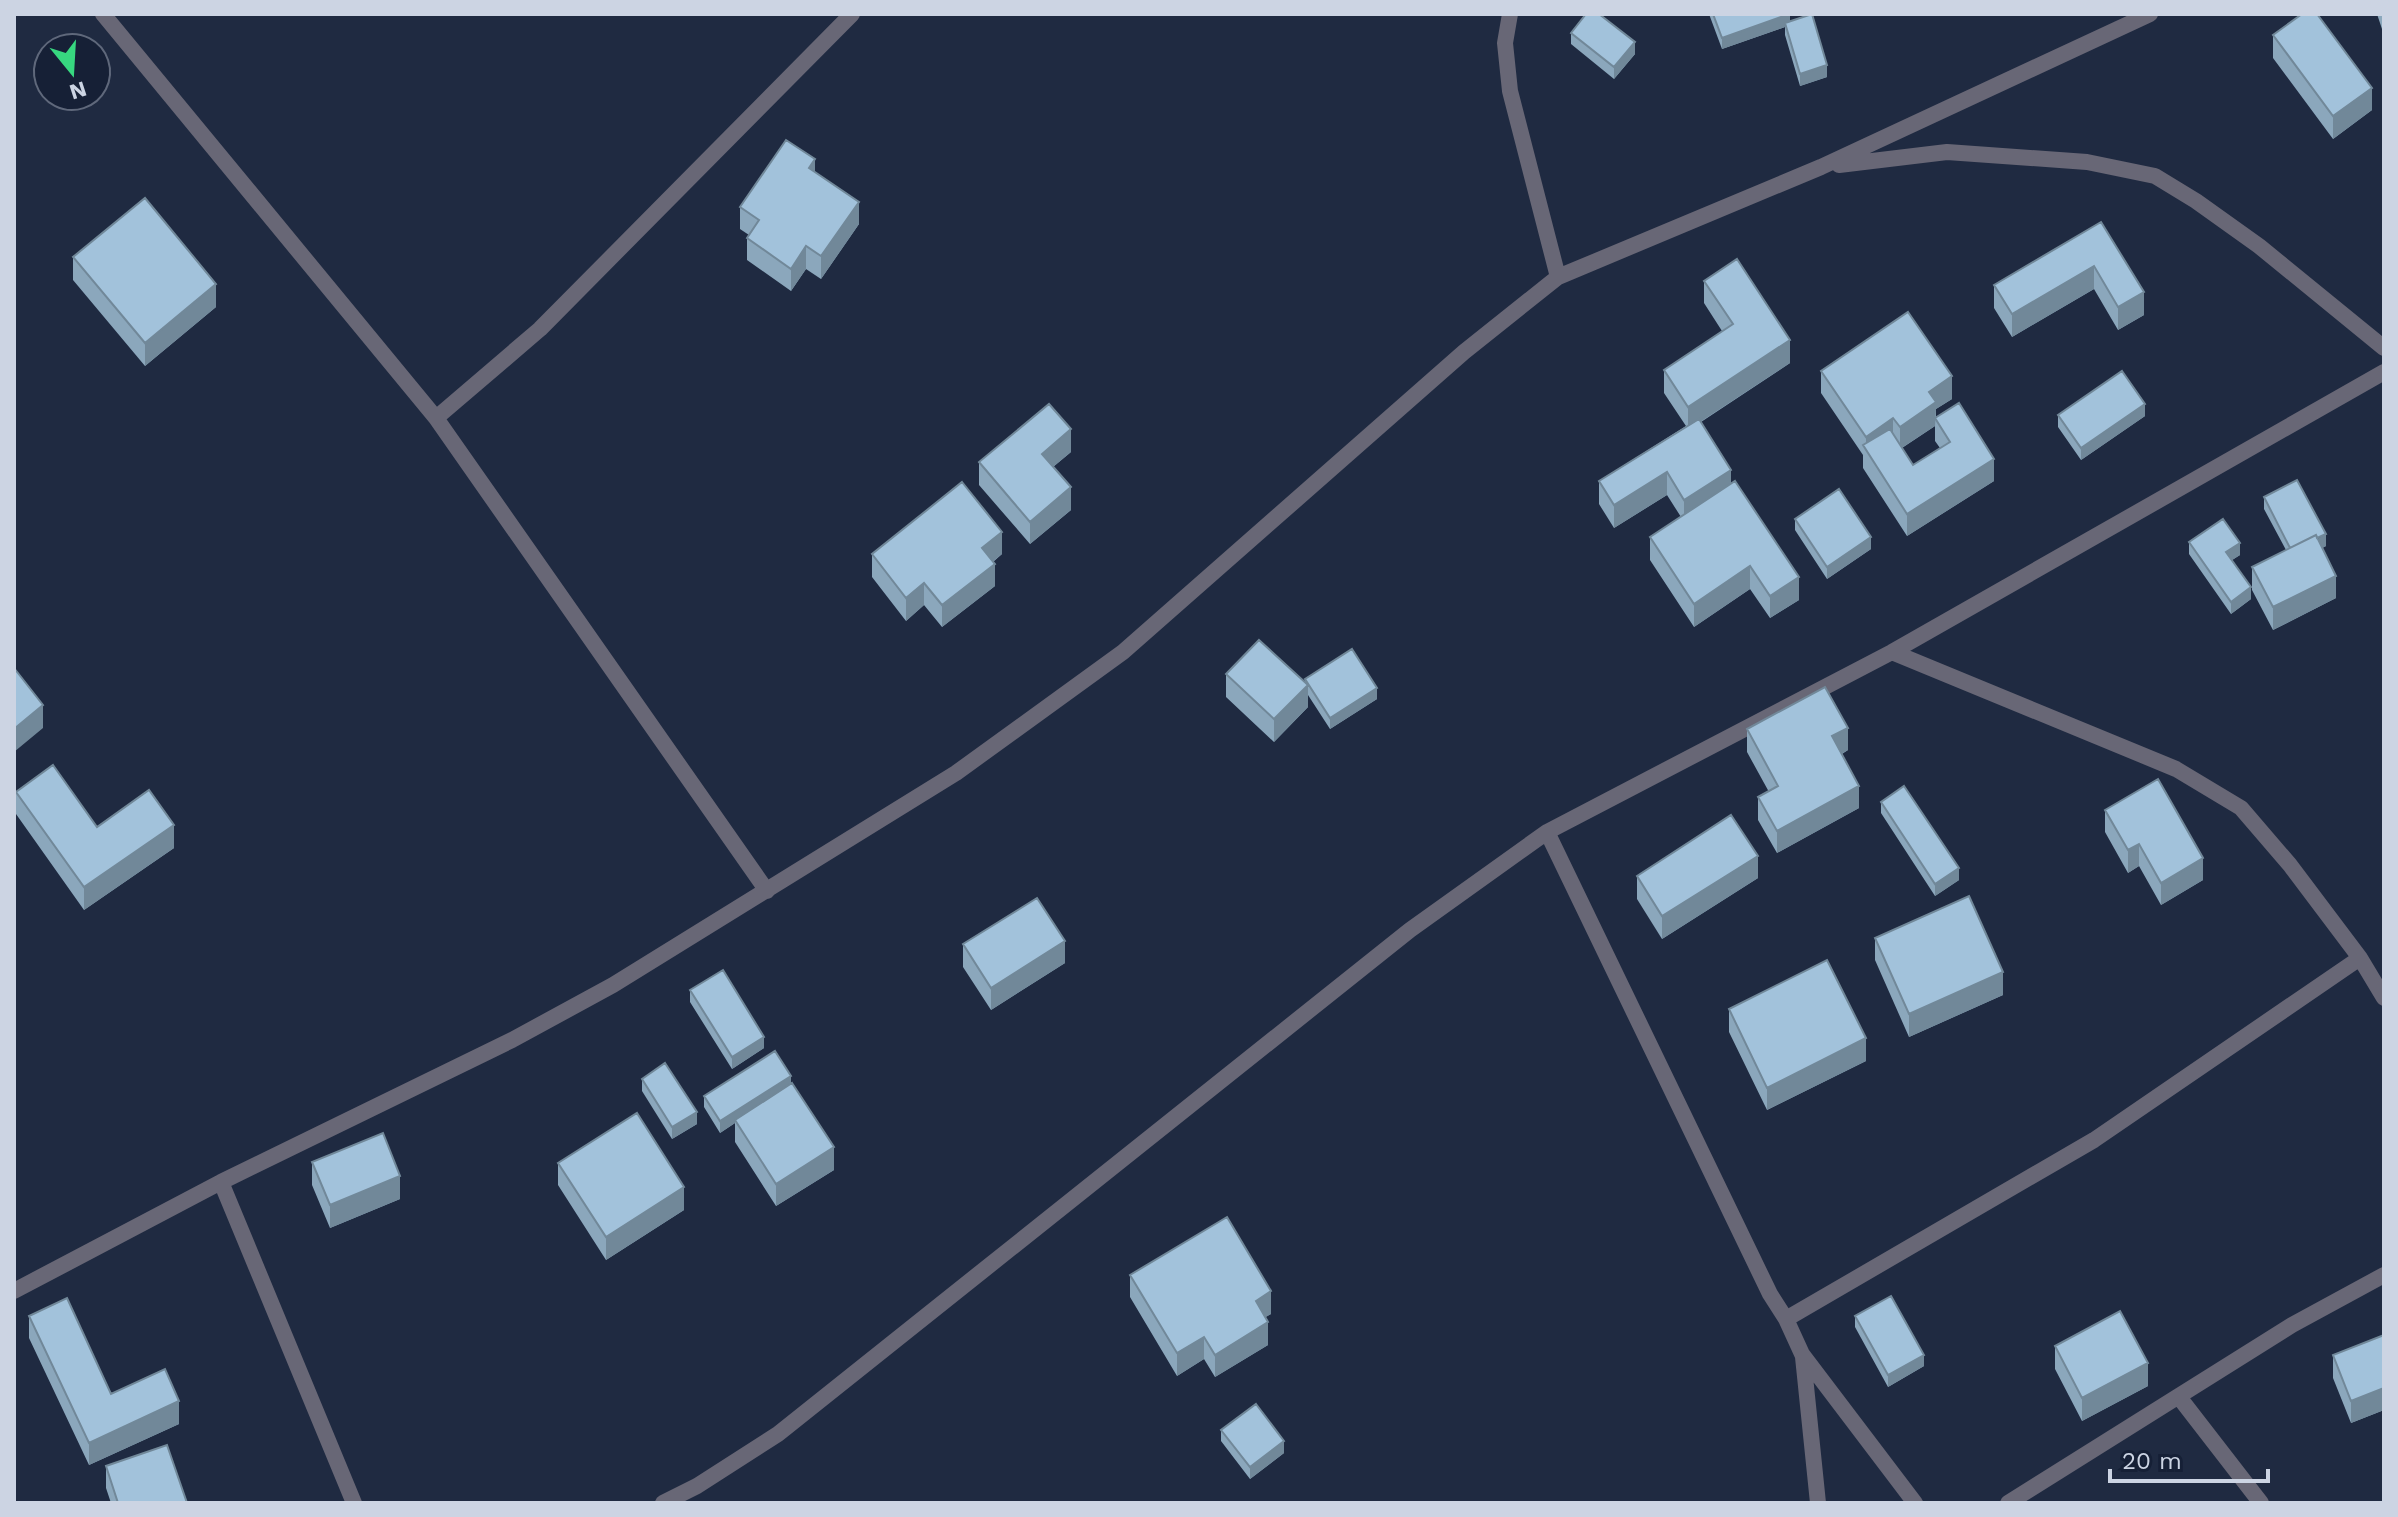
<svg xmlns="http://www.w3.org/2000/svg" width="2398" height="1517" viewBox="0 0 2398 1517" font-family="'Work Sans',sans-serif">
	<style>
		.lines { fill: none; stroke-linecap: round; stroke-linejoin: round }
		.minor { stroke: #686776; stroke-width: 16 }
		.wall { fill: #8ba7bc; fill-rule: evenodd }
		.shaded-wall { fill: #718899 }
		.building { fill: #a2c2db; stroke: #718899; stroke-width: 2 }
	</style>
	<rect width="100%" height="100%" fill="#1f2a41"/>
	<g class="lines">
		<path class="minor" d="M 103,14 L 436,418 L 767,891
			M 1510,14 L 1505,43 L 1510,91 L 1558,277
			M 1839,165 L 1947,152 L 2087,162 L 2155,176 L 2196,201 L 2259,246 L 2384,348
			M 436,418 L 540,329 L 852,14
			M 1892,652 L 2176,769 L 2241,808 L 2290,865 L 2360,958 L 2384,998
			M 1547,832 L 1770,1294 L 1786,1319 L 1802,1354 L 1915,1503
			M 221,1182 L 354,1503
			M 14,1291 L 221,1182 L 512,1040 L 613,985 L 956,773 L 1123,652 L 1464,352 L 1558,277 L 1821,167 L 2150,14
			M 1786,1319 L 2094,1140 L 2360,958
			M 1803,1357 L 1818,1503
			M 2179,1397 L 2261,1503
			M 663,1503 L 697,1486 L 778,1434 L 1410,930 L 1547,832 L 1892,652 L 2384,372
			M 2008,1503 L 2292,1325 L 2384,1275"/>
	</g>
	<path class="wall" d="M 1709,14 L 1790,14 L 1790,21 L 1827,77 L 1800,86 L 1785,35 L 1785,27 L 1722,49 Z
		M 2377,14 L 2384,14 L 2384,35 Z
		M 1571,33 L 1635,54 L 1614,79 L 1571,44 Z
		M 2273,35 L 2372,110 L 2333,139 L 2273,58 Z
		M 815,172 L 859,224 L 821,279 L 806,269 L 791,291 L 747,260 L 747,238 L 749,235 L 740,229 L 740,207 Z
		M 2101,222 L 2144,315 L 2118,330 L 2094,289 L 2012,337 L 1994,308 L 1994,285 Z
		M 73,257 L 216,307 L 145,366 L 73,280 Z
		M 1704,281 L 1790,363 L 1701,422 L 1731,484 L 1799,600 L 1770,618 L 1750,589 L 1694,627 L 1650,560 L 1650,537 L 1681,517 L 1667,495 L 1614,528 L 1599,504 L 1599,481 L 1686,426 L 1664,393 L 1664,370 L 1722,331 L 1704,303 Z
		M 1821,371 L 1952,399 L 1936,409 L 1936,417 L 1994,481 L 1907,536 L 1863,468 L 1863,455 L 1821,393 ZM 1935,426 L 1935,441 L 1940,448 L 1913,465 L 1902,448 Z
		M 2058,415 L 2145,416 L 2081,460 L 2058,427 Z
		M 1071,452 L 1053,467 L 1071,510 L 1030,544 L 979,485 L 979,462 Z
		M 2264,497 L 2326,546 L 2322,548 L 2336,598 L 2273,630 L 2252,590 L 2252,567 L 2286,550 L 2264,509 Z
		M 1795,519 L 1871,549 L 1827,579 L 1795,530 Z
		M 2189,542 L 2240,555 L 2232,560 L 2251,599 L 2231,614 L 2189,554 Z
		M 872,554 L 1002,554 L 993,562 L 995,586 L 942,627 L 924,605 L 906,621 L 872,577 Z
		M 1226,674 L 1305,682 L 1305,679 L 1377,699 L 1330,729 L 1308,695 L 1308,707 L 1274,742 L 1226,697 Z
		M 1747,729 L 1848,750 L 1842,754 L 1859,808 L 1777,853 L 1758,820 L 1758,797 L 1769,792 L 1747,752 Z
		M 16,792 L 97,827 L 174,848 L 84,910 L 16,814 Z
		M 1881,802 L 1959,880 L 1935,896 L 1881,813 Z
		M 2105,810 L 2203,880 L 2161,905 L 2139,866 L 2128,873 L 2105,832 Z
		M 1637,876 L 1758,878 L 1662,939 L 1637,899 Z
		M 1875,938 L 2003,995 L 1909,1037 L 1875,960 Z
		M 963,944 L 1065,963 L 991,1010 L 963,967 Z
		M 690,990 L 764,1048 L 732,1069 L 690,1002 Z
		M 1729,1009 L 1866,1061 L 1767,1110 L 1729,1032 Z
		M 642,1079 L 697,1124 L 672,1139 L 642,1091 Z
		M 791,1084 L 834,1170 L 776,1206 L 735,1142 L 735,1123 L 720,1133 L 704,1107 L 704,1096 Z
		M 312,1162 L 400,1199 L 330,1228 L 312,1185 Z
		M 558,1163 L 684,1210 L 606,1260 L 558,1185 Z
		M 1130,1275 L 1271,1314 L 1265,1317 L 1268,1345 L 1215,1377 L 1204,1359 L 1177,1376 L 1130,1297 Z
		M 29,1316 L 111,1394 L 179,1424 L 89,1465 L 29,1338 Z
		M 1855,1316 L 1924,1366 L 1888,1387 L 1855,1327 Z
		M 2384,1335 L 2384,1410 L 2351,1423 L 2333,1378 L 2333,1355 Z
		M 2055,1346 L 2148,1386 L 2082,1421 L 2055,1369 Z
		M 1221,1430 L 1284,1453 L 1250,1479 L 1221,1441 Z
		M 106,1466 L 187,1503 L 111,1503 L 106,1488 Z"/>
	<path class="shaded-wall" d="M 1790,14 L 1790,25 L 1785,23 L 1785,27 L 1722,49 L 1722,38 Z
		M 1635,42 L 1635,54 L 1614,79 L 1614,67 Z
		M 1827,65 L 1827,77 L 1800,86 L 1800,74 Z
		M 2372,88 L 2372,110 L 2333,139 L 2333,116 Z
		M 815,159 L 815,181 L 809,168 Z
		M 859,202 L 859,224 L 821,279 L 821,256 Z
		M 806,246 L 806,269 L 791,291 L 791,269 Z
		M 2094,266 L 2094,289 L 2012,337 L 2012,314 Z
		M 216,284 L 216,307 L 145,366 L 145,343 Z
		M 2144,292 L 2144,315 L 2118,330 L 2118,307 Z
		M 1790,340 L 1790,363 L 1688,430 L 1688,407 Z
		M 1952,376 L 1952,399 L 1936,409 L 1935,426 L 1900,449 L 1900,427 L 1929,392 Z
		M 2145,404 L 2145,416 L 2081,460 L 2081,448 Z
		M 1893,418 L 1893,440 L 1866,450 L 1866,437 Z
		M 1071,429 L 1071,452 L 1042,476 L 1042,454 Z
		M 1994,459 L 1994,481 L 1907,536 L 1907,514 Z
		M 1731,470 L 1731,492 L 1684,522 L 1684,500 Z
		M 1667,472 L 1667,495 L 1614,528 L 1614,505 Z
		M 1071,487 L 1071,510 L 1030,544 L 1030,522 Z
		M 1002,532 L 1002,554 L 982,570 L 982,548 Z
		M 2326,534 L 2326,546 L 2293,564 L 2293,552 Z
		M 1871,537 L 1871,549 L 1827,579 L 1827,567 Z
		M 2240,543 L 2240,555 L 2226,564 L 2226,552 Z
		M 995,564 L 995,586 L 942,627 L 942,605 Z
		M 1750,566 L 1750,589 L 1694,627 L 1694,604 Z
		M 2336,576 L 2336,598 L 2273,630 L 2273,607 Z
		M 1799,577 L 1799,600 L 1770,618 L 1770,596 Z
		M 924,583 L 924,605 L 906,621 L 906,598 Z
		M 2251,587 L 2251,599 L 2231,614 L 2231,602 Z
		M 1308,685 L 1308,707 L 1274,742 L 1274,719 Z
		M 1377,688 L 1377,699 L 1330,729 L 1330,718 Z
		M 43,705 L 43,728 L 14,752 L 14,729 Z
		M 1848,728 L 1848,750 L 1832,759 L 1832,736 Z
		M 1859,786 L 1859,808 L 1777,853 L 1777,831 Z
		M 174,825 L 174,848 L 84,910 L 84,887 Z
		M 2139,844 L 2139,866 L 2128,873 L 2128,850 Z
		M 1758,856 L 1758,878 L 1662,939 L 1662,916 Z
		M 2203,858 L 2203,880 L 2161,905 L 2161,883 Z
		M 1959,868 L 1959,880 L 1935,896 L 1935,884 Z
		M 1065,941 L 1065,963 L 991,1010 L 991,988 Z
		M 2003,972 L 2003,995 L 1909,1037 L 1909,1014 Z
		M 764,1037 L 764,1048 L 732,1069 L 732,1057 Z
		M 1866,1038 L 1866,1061 L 1767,1110 L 1767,1088 Z
		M 791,1076 L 791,1087 L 735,1120 L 735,1123 L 720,1133 L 720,1121 Z
		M 697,1112 L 697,1124 L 672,1139 L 672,1127 Z
		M 834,1147 L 834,1170 L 776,1206 L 776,1184 Z
		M 400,1176 L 400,1199 L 330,1228 L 330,1205 Z
		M 684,1187 L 684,1210 L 606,1260 L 606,1237 Z
		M 1271,1291 L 1271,1314 L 1256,1323 L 1256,1301 Z
		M 1268,1322 L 1268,1345 L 1215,1377 L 1215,1355 Z
		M 1204,1337 L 1204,1359 L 1177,1376 L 1177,1353 Z
		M 1924,1355 L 1924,1366 L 1888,1387 L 1888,1375 Z
		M 2148,1363 L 2148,1386 L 2082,1421 L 2082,1398 Z
		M 2384,1388 L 2384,1410 L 2351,1423 L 2351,1401 Z
		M 179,1401 L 179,1424 L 89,1465 L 89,1443 Z
		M 1284,1441 L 1284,1453 L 1250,1479 L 1250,1467 Z"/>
	<path class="building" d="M 1586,14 L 1599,14 L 1635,42 L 1614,67 L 1571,33 Z
		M 1713,14 L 1789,14 L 1722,38 Z
		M 1812,14 L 1827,65 L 1800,74 L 1785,23 Z
		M 2302,14 L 2317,14 L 2372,88 L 2333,116 L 2273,35 Z
		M 786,140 L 815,159 L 809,168 L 859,202 L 821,256 L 806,246 L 791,269 L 747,238 L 759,220 L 740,207 Z
		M 145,198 L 216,284 L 145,343 L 73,257 Z
		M 2101,222 L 2144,292 L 2118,307 L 2094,266 L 2012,314 L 1994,285 Z
		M 1737,259 L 1790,340 L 1688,407 L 1664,370 L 1733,324 L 1704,281 Z
		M 1908,312 L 1952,376 L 1929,392 L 1936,402 L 1900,427 L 1893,418 L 1866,437 L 1821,371 Z
		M 2122,371 L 2145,404 L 2081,448 L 2058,415 Z
		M 1959,403 L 1994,459 L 1907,514 L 1863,445 L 1890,429 L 1913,465 L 1950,442 L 1935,418 Z
		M 1049,404 L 1071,429 L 1042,454 L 1071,487 L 1030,522 L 979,462 Z
		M 1699,419 L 1731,470 L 1684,500 L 1667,472 L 1614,505 L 1599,481 Z
		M 2297,480 L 2326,534 L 2317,538 L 2316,535 L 2290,548 L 2264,497 Z
		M 1735,481 L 1799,577 L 1770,596 L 1750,566 L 1694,604 L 1650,537 Z
		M 962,482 L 1002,532 L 982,548 L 995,564 L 942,605 L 924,583 L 906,598 L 872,554 Z
		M 1839,489 L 1871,537 L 1827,567 L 1795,519 Z
		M 2223,519 L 2240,543 L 2226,552 L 2251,587 L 2231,602 L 2189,542 Z
		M 2316,535 L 2336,576 L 2273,607 L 2252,567 Z
		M 1259,640 L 1308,685 L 1274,719 L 1226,674 Z
		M 1352,649 L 1377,688 L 1330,718 L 1305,679 Z
		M 14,668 L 43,705 L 14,729 Z
		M 1825,687 L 1848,728 L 1832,736 L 1859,786 L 1777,831 L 1758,797 L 1778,786 L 1747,729 Z
		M 53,765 L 97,827 L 149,790 L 174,825 L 84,887 L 16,792 Z
		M 2158,779 L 2203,858 L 2161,883 L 2139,844 L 2128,850 L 2105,810 Z
		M 1904,786 L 1959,868 L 1935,884 L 1881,802 Z
		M 1731,815 L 1758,856 L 1662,916 L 1637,876 Z
		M 1969,896 L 2003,972 L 1909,1014 L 1875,938 Z
		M 1037,898 L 1065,941 L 991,988 L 963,944 Z
		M 1827,960 L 1866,1038 L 1767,1088 L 1729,1009 Z
		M 723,970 L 764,1037 L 732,1057 L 690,990 Z
		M 775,1051 L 791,1076 L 720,1121 L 704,1096 Z
		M 665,1063 L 697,1112 L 672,1127 L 642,1079 Z
		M 792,1083 L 834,1147 L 776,1184 L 735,1120 Z
		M 637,1113 L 684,1187 L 606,1237 L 558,1163 Z
		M 383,1133 L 400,1176 L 330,1205 L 312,1162 Z
		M 1227,1217 L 1271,1291 L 1256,1301 L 1268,1322 L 1215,1355 L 1204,1337 L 1177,1353 L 1130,1275 Z
		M 1891,1296 L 1924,1355 L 1888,1375 L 1855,1316 Z
		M 67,1298 L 111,1394 L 165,1369 L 179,1401 L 89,1443 L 29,1316 Z
		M 2120,1311 L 2148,1363 L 2082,1398 L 2055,1346 Z
		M 2384,1335 L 2384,1388 L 2351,1401 L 2333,1355 Z
		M 1256,1404 L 1284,1441 L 1250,1467 L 1221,1430 Z
		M 167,1445 L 187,1503 L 118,1503 L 106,1466 Z"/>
	<rect width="2398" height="1517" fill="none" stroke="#ccd4e3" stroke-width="32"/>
	<g transform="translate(72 72) rotate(162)"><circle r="38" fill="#162036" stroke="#5f687b" stroke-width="2"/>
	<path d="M0-6L14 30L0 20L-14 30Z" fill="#37d880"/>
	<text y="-12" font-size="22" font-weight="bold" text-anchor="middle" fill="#ccd4e3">N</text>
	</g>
	<path d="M2110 1469v12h158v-12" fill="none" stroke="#ccd4e3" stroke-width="4"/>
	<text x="2122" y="1469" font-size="24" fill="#ccd4e3" stroke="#162036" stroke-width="6" paint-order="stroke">20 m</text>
</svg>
